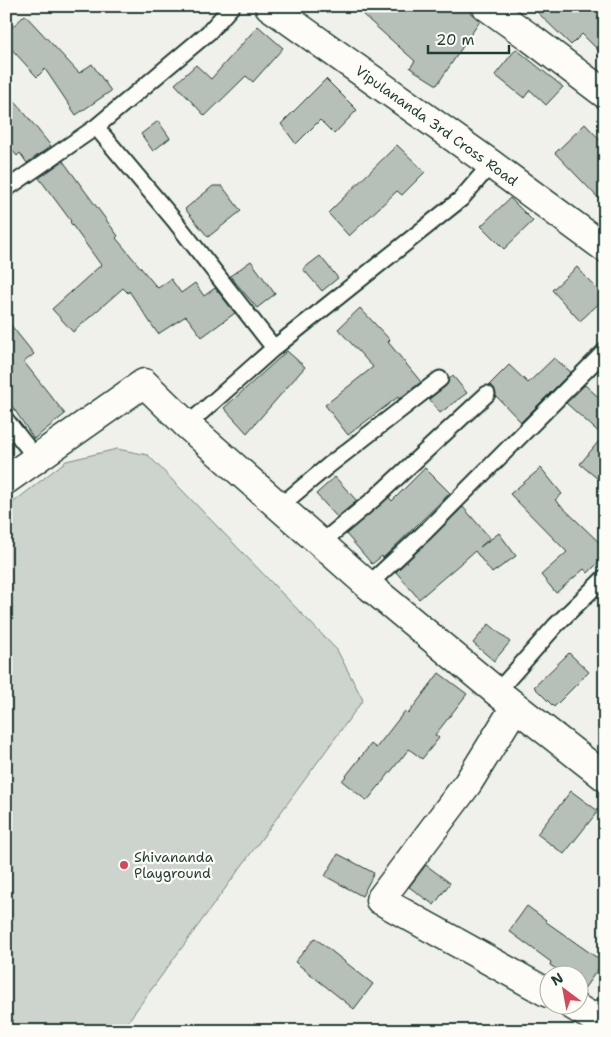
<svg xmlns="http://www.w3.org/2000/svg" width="611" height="1037" viewBox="0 0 611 1037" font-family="'Shantell Sans',sans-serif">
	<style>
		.green { fill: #cdd3cd; stroke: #768880 }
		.building { fill: #b6bfb8; stroke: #1f3d34 }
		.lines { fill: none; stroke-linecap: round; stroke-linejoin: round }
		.service-casing { stroke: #1f3d34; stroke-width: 19 }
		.minor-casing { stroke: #1f3d34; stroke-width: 31 }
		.service { stroke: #fdfcf7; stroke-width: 15 }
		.minor { stroke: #fdfcf7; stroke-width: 28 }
		.poi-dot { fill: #d1495b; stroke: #fdfcf7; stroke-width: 2 }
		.labels { text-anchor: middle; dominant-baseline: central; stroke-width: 4.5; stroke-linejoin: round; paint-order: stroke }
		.street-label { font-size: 14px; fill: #1f3d34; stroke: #fdfcf7 }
		.poi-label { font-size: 14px; fill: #1f3d34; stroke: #fdfcf7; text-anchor: start }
	</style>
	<rect width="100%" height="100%" fill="#f0f1eb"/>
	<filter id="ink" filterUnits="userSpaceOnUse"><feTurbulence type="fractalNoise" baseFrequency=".02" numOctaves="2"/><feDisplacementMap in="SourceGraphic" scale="10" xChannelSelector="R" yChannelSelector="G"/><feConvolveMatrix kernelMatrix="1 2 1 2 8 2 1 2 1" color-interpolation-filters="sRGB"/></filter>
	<g filter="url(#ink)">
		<path class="green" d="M 117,449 L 148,455 L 337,650 L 363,700 L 121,1031 L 6,1031 L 6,508 L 66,461 Z"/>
		<path class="building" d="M 353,6 L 462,6 L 480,21 L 437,85 L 410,68 L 415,61 Z
			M 531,6 L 588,6 L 605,23 L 605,57 L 582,34 L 571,45 Z
			M 25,15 L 79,73 L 92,64 L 111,91 L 76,115 L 45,69 L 37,77 L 6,43 L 6,33 Z
			M 258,26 L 283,48 L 253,82 L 246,76 L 205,116 L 175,84 L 196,65 L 211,79 Z
			M 516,49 L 563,87 L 546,105 L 530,90 L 524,98 L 495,75 Z
			M 326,79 L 357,110 L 334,134 L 320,120 L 296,144 L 281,124 Z
			M 6,90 L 51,146 L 27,163 L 20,153 L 17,156 L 6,143 Z
			M 158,121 L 170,138 L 153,151 L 141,134 Z
			M 585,124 L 605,145 L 605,205 L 555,153 Z
			M 397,145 L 425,172 L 402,195 L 397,191 L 349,236 L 328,213 Z
			M 63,161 L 118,236 L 116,238 L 155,285 L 158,288 L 171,279 L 181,293 L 195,283 L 204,296 L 215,288 L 235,313 L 202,337 L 186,316 L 158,334 L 129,291 L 128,293 L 123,288 L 73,332 L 52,309 L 101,265 L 70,222 L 71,221 L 39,178 Z
			M 213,186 L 222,186 L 241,211 L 208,237 L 185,209 Z
			M 510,198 L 533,221 L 504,249 L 481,226 Z
			M 320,256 L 338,278 L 322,291 L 303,269 Z
			M 251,261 L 275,294 L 257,308 L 230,276 Z
			M 577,267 L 605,298 L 580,321 L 552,290 Z
			M 360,308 L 390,340 L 388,342 L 421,382 L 399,399 L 398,397 L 348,435 L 325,405 L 373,367 L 338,329 Z
			M 6,319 L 34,354 L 24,362 L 65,414 L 34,439 L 6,397 Z
			M 287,351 L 305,367 L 247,433 L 224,408 Z
			M 554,358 L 571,372 L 521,422 L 496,396 L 494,388 L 489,385 L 509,365 L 528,383 Z
			M 453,376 L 467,393 L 440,413 L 429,399 L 446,386 L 449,379 Z
			M 585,385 L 605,403 L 605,485 L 580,464 L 603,436 L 566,403 Z
			M 425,468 L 450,493 L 383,558 L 382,556 L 372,564 L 346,534 L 389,497 L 392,501 Z
			M 541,468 L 562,494 L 555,500 L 605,548 L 605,556 L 588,573 L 584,569 L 556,593 L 541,575 L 567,552 L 510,494 Z
			M 335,477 L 357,501 L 337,517 L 316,494 Z
			M 463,507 L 490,538 L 480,547 L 499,533 L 516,556 L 492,573 L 475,551 L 419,599 L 396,572 Z
			M 489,624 L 510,642 L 494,661 L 473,643 Z
			M 569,653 L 589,672 L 554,707 L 534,687 Z
			M 439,673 L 467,694 L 435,735 L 439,738 L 422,759 L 409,749 L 367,801 L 342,781 L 371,744 L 376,748 L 405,711 L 408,714 Z
			M 571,791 L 598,811 L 564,854 L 537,834 Z
			M 338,854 L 374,873 L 362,896 L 325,876 Z
			M 426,865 L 450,883 L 434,905 L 409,887 Z
			M 527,906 L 546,920 L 545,921 L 603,962 L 581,993 L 578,991 L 578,974 L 564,974 L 550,965 L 551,962 L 509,931 Z
			M 315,938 L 373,984 L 354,1009 L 295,962 Z"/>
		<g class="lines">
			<g class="service-casing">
				<path id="service" d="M 96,127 L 174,220 L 274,348
					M 6,189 L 96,127 L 209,32 L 232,6
					M 6,420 L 36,458
					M 187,425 L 274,348 L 461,199 L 491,164
					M 280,506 L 328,466 L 440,379
					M 321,543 L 375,498 L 487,394
					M 368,585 L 425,532 L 605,351
					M 497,692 L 556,625 L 605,577"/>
			</g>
			<g class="minor-casing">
				<g id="minor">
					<path id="s1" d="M 269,6 L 491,164 L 605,248"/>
					<path d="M 486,6 L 528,36 L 605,94"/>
					<path d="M 6,480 L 144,383 L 187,425 L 368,585 L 497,692 L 605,777"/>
					<path d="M 515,707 L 468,783 L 380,900 L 548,993"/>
					<path d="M 570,1004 L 597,1020 L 605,1012"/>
				</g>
			</g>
			<use href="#service" class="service"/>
			<use href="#minor" class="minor"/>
		</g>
	</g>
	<circle class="poi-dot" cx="124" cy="865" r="5"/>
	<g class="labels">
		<g class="street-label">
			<text stroke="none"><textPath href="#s1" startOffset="206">Vipulananda 3rd Cross Road</textPath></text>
		</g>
		<g class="poi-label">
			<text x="134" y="857">Shivananda<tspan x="134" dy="16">Playground</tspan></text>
		</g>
	</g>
	<rect width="611" height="1037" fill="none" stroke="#fdfcf7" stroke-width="25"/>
	<rect x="12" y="12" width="586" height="1012" fill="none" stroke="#1f3d34" stroke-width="2" filter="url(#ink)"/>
	<g transform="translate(564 990) rotate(328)"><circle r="24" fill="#fdfcf7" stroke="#a4b0a9"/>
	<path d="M0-4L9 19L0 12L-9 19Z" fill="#d1495b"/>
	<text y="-8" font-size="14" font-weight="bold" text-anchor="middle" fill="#1f3d34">N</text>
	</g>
	<path d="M428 45v8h81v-8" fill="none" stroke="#1f3d34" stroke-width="2.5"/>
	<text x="436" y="45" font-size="15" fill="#1f3d34" stroke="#fdfcf7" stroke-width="4" paint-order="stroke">20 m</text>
</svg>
